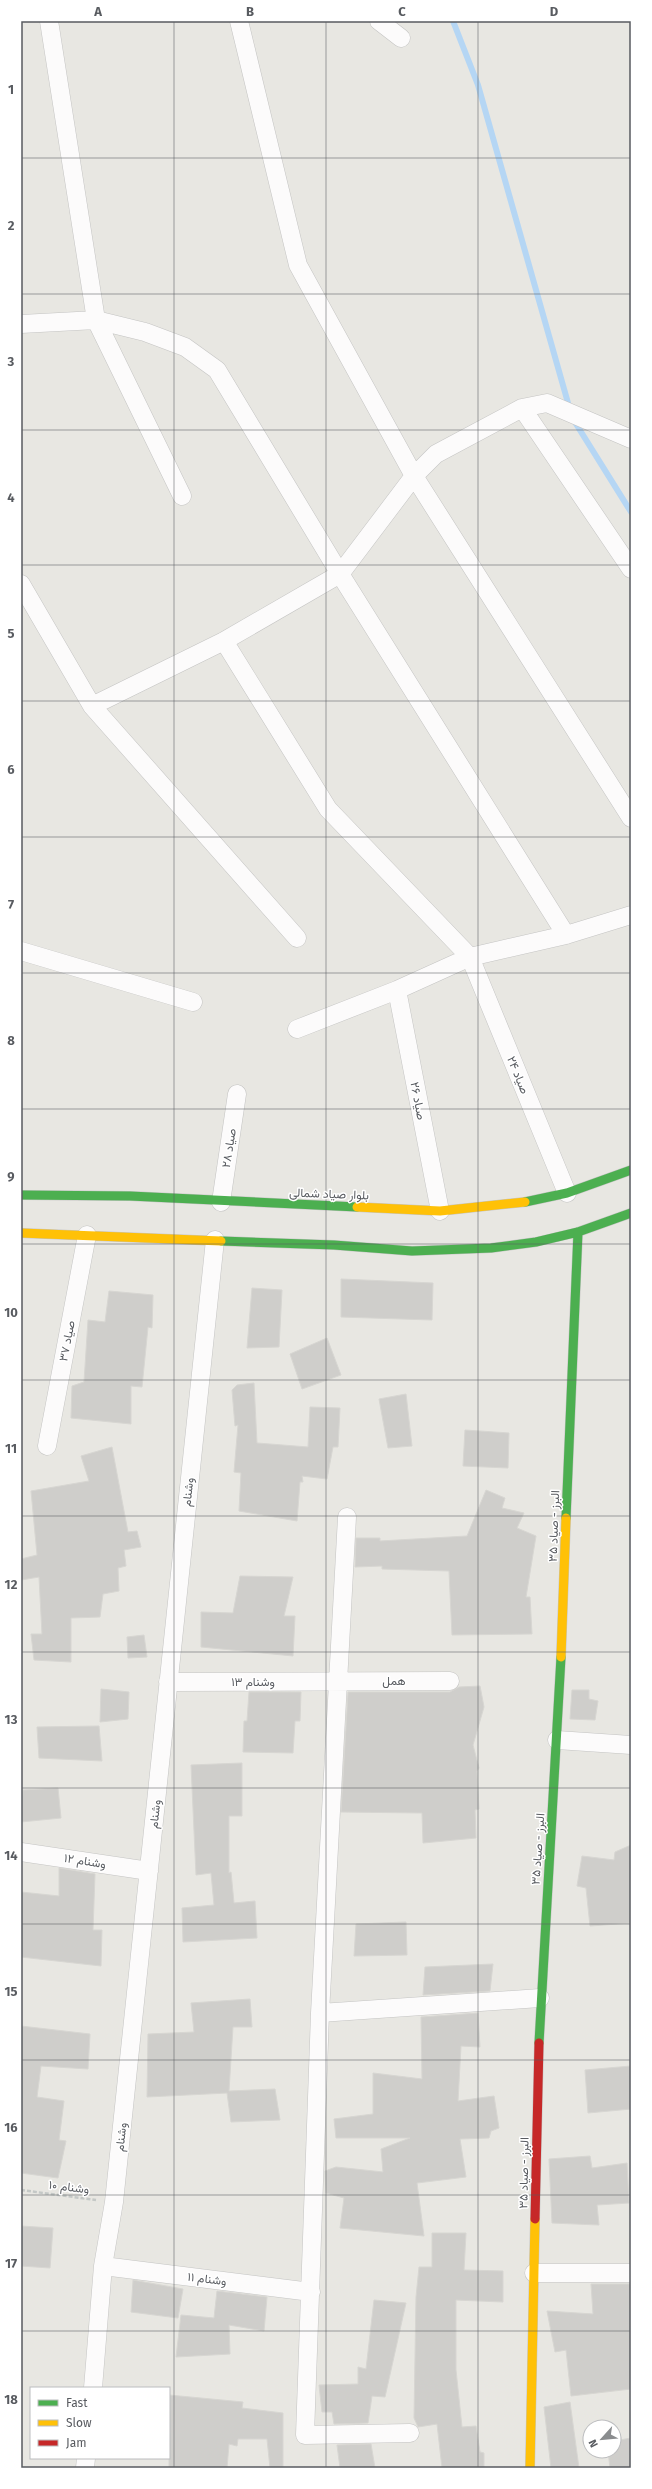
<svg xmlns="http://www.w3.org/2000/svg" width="652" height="2489" viewBox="0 0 652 2489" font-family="'Fira Sans',Vazirmatn,sans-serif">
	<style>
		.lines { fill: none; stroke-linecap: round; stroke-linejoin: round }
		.stream { stroke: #b5d6f4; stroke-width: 6 }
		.building { fill: #cfcecb; stroke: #d7d6d2 }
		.street-casing { stroke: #c4c4c3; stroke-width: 19 }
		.fast-casing { stroke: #c5c5c4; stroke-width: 10 }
		.slow-casing { stroke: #c5c5c4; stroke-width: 10 }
		.jam-casing { stroke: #c5c5c4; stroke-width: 10 }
		.path { stroke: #c4c8c6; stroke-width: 2.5; stroke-dasharray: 4 2; stroke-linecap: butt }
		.street { stroke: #fcfbfb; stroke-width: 18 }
		.fast { stroke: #4caf50; stroke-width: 9 }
		.slow { stroke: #ffc107; stroke-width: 9 }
		.jam { stroke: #c62828; stroke-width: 9 }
		.grid { fill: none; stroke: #585b60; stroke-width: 1; stroke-opacity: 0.55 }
		.labels { text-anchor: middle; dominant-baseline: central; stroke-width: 3; stroke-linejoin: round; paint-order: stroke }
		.street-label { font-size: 12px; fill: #585b60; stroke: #fff }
		.neatline { fill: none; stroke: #585b60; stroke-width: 1.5 }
		.grid-label { font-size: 13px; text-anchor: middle; font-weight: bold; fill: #585b60 }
	</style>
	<rect width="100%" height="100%" fill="#e8e7e2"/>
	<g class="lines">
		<path class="stream" d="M 453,21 L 478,85 L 570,410
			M 573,419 L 631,512"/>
	</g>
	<path class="building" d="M 341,1279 L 433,1283 L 432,1320 L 341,1317 Z
		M 252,1288 L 282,1290 L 279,1347 L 247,1348 Z
		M 109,1291 L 153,1295 L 152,1328 L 148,1327 L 142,1387 L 131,1386 L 131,1424 L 71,1418 L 72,1386 L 84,1382 L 88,1320 L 105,1322 Z
		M 327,1338 L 341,1375 L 302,1389 L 290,1354 Z
		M 254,1383 L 257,1443 L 308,1447 L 310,1407 L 340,1408 L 338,1447 L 333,1447 L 327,1479 L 302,1476 L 303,1482 L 300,1482 L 297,1521 L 239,1511 L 241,1473 L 234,1472 L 238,1425 L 235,1426 L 232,1390 L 237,1385 Z
		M 406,1394 L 412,1446 L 388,1448 L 379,1399 Z
		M 465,1430 L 509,1433 L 508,1468 L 463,1466 Z
		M 112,1447 L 128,1532 L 137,1531 L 141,1547 L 124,1550 L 126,1566 L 118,1568 L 119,1591 L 103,1594 L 100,1617 L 71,1618 L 71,1662 L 34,1660 L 31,1634 L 42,1634 L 39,1577 L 21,1580 L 21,1559 L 37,1555 L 31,1491 L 89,1481 L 81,1456 Z
		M 486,1490 L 505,1498 L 502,1508 L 524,1513 L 517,1528 L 536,1536 L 526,1597 L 530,1597 L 532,1634 L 452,1635 L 449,1571 L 382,1569 L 382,1566 L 355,1567 L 356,1538 L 380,1538 L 380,1541 L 467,1536 Z
		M 240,1576 L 293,1577 L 284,1616 L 295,1616 L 293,1656 L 201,1647 L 201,1612 L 233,1613 Z
		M 144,1635 L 147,1657 L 128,1658 L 127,1637 Z
		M 480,1686 L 484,1707 L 473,1745 L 479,1768 L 477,1771 L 479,1809 L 475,1810 L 476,1838 L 423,1843 L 422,1813 L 341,1812 L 348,1692 L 450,1692 L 459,1687 Z
		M 101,1689 L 129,1692 L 128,1719 L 100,1722 Z
		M 572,1690 L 589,1690 L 589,1699 L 598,1701 L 595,1720 L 570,1719 Z
		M 249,1692 L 301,1692 L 300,1721 L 295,1721 L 293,1753 L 243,1752 L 244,1721 L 247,1721 Z
		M 99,1726 L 102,1761 L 39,1758 L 37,1727 Z
		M 242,1763 L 242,1816 L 229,1816 L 229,1873 L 231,1872 L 234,1903 L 255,1901 L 257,1938 L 183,1942 L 182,1908 L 214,1905 L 211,1873 L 196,1875 L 191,1765 Z
		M 58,1788 L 61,1818 L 21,1822 L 23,1790 Z
		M 631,1845 L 631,1923 L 590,1926 L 586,1888 L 577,1886 L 582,1856 L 614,1860 L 615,1852 Z
		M 59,1868 L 95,1874 L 93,1930 L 102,1930 L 101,1966 L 21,1957 L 21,1892 L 59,1896 Z
		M 406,1922 L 407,1955 L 354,1956 L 356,1924 Z
		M 493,1964 L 490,1991 L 423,1995 L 425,1967 Z
		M 250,1999 L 252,2027 L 233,2027 L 229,2091 L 275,2089 L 280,2120 L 231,2122 L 227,2093 L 147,2097 L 148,2034 L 194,2032 L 191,2003 Z
		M 478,2013 L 480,2047 L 461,2046 L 458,2101 L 494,2096 L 499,2128 L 491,2131 L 489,2138 L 460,2139 L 466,2177 L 417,2183 L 424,2236 L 340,2228 L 344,2198 L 326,2193 L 325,2171 L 336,2167 L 383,2172 L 381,2149 L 410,2138 L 336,2138 L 334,2119 L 373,2114 L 373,2073 L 422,2079 L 421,2017 Z
		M 21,2026 L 90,2034 L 88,2069 L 41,2066 L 37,2097 L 64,2101 L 59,2140 L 66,2141 L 58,2178 L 21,2173 Z
		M 631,2066 L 631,2109 L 588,2113 L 585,2070 Z
		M 590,2156 L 592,2168 L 627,2163 L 629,2203 L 597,2205 L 599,2225 L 552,2223 L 549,2159 Z
		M 21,2226 L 53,2228 L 50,2268 L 21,2266 Z
		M 432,2233 L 466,2233 L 464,2270 L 503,2271 L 503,2302 L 456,2300 L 456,2370 L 462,2427 L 476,2426 L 480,2452 L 484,2453 L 484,2468 L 442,2468 L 437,2424 L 418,2427 L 414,2418 L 416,2297 L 419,2267 L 432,2267 Z
		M 133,2280 L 183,2289 L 178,2318 L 131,2312 Z
		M 591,2284 L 631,2284 L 631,2389 L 571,2396 L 566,2350 L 555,2352 L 547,2311 L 593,2314 Z
		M 217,2291 L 267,2297 L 264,2331 L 229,2325 L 230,2354 L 176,2357 L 181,2315 L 214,2318 Z
		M 374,2300 L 406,2303 L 385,2397 L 372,2396 L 368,2423 L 334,2424 L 332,2412 L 322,2412 L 319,2385 L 358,2384 L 358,2367 L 366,2369 Z
		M 169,2395 L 243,2402 L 242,2408 L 283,2413 L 283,2468 L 270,2468 L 267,2439 L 238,2439 L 237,2446 L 229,2444 L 227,2468 L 169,2468 Z
		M 570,2402 L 579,2468 L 551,2468 L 544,2407 Z
		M 631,2438 L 631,2468 L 610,2468 L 608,2451 L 614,2451 L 614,2441 Z
		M 371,2444 L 375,2468 L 340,2468 L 337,2445 Z"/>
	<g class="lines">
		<g class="street-casing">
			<path id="street" d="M 49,21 L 96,320 L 182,496
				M 239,21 L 298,265 L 414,476 L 631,818
				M 379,21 L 401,38
				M 21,324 L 96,320 L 145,332 L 185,347 L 217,370 L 340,574 L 566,935
				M 522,408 L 631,569
				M 21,584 L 92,706 L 297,938
				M 224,641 L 328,809 L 470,957 L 567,1193
				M 92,706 L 224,641 L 340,574 L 414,476 L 436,454 L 522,408 L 547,403 L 631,439
				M 21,951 L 193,1002
				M 397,990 L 440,1211
				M 297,1029 L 397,990 L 470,957 L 566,935 L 631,915
				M 221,1202 L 237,1094
				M 47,1446 L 87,1235
				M 347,1517 L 320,2013 L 305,2435 L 410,2433
				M 168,1682 L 450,1681
				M 557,1740 L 631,1745
				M 21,1852 L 149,1871
				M 320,2013 L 540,1998
				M 103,2266 L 311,2292
				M 534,2273 L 631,2273
				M 93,2388 L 103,2266 L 114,2202 L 215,1240
				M 85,2468 L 86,2458"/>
		</g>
		<g class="fast-casing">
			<path id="fast" d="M 21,1195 L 130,1196 L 357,1207
				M 525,1202 L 567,1193 L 631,1170
				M 221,1241 L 334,1245 L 412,1251 L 491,1248 L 536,1242 L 578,1232 L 631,1213
				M 566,1518 L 578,1232
				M 539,2043 L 561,1657"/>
		</g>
		<g class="slow-casing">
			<path id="slow" d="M 357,1207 L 440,1211 L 525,1202
				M 21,1233 L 221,1241
				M 561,1657 L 566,1518
				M 530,2468 L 535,2219"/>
		</g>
		<g class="jam-casing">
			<path id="jam" d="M 535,2219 L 539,2043"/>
		</g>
		<path class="path" d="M 21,2190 L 96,2200"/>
		<use href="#street" class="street"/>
		<use href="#fast" class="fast"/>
		<use href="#slow" class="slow"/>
		<use href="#jam" class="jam"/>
	</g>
	<path class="grid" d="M 174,21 L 174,2468M 326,21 L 326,2468M 478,21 L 478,2468M 21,158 L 631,158M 21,294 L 631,294M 21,430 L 631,430M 21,565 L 631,565M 21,701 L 631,701M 21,837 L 631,837M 21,973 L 631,973M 21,1109 L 631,1109M 21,1244 L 631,1244M 21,1380 L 631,1380M 21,1516 L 631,1516M 21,1652 L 631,1652M 21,1788 L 631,1788M 21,1924 L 631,1924M 21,2060 L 631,2060M 21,2195 L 631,2195M 21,2331 L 631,2331"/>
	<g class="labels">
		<g class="street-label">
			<text transform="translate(518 1075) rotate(68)">صیاد ۲۴</text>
			<text transform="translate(418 1101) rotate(79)">صیاد ۲۶</text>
			<text transform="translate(229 1148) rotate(-81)">صیاد ۲۸</text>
			<text transform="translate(329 1194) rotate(2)">بلوار صیاد شمالی</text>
			<text transform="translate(67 1341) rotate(-79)">صیاد ۳۷</text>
			<text transform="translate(188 1492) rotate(-84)">وشنام</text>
			<text transform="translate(554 1526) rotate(-88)">البرز - صیاد ۳۵</text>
			<text x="394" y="1681">همل</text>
			<text x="253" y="1682">وشنام ۱۳</text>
			<text transform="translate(155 1814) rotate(-84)">وشنام</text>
			<text transform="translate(538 1849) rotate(-86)">البرز - صیاد ۳۵</text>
			<text transform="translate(85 1861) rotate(9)">وشنام ۱۲</text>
			<text transform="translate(121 2137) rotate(-84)">وشنام</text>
			<text transform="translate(524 2173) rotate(-89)">البرز - صیاد ۳۵</text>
			<text transform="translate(69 2187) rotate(7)">وشنام ۱۰</text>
			<text transform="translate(207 2279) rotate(7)">وشنام ۱۱</text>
		</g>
	</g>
	<rect width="652" height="2489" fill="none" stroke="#ffffff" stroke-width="44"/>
	<rect x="30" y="2387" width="140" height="72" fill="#ffffff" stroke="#bcbdbf"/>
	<rect x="38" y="2400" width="20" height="6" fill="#4caf50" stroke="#bcbdbf"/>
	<text x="66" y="2407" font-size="12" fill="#585b60">Fast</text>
	<rect x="38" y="2420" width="20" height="6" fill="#ffc107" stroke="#bcbdbf"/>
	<text x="66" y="2427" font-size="12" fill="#585b60">Slow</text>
	<rect x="38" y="2440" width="20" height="6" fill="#c62828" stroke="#bcbdbf"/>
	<text x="66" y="2447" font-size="12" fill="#585b60">Jam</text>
	<g transform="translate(602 2439) rotate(243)"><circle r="19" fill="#ffffff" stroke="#bcbdbf"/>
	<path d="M0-3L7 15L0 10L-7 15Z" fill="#8a8c8e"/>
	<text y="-6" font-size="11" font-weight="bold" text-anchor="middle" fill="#585b60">N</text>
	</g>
	<rect x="22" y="22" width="608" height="2445" class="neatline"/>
	<g class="grid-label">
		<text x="98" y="16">A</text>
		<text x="250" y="16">B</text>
		<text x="402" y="16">C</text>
		<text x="554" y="16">D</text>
		<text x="11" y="94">1</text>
		<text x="11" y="230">2</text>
		<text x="11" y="366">3</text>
		<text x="11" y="502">4</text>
		<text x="11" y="638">5</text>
		<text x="11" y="774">6</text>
		<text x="11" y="909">7</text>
		<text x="11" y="1045">8</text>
		<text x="11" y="1181">9</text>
		<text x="11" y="1317">10</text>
		<text x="11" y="1453">11</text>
		<text x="11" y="1589">12</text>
		<text x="11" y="1724">13</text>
		<text x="11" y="1860">14</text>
		<text x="11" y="1996">15</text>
		<text x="11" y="2132">16</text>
		<text x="11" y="2268">17</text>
		<text x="11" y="2404">18</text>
	</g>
</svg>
